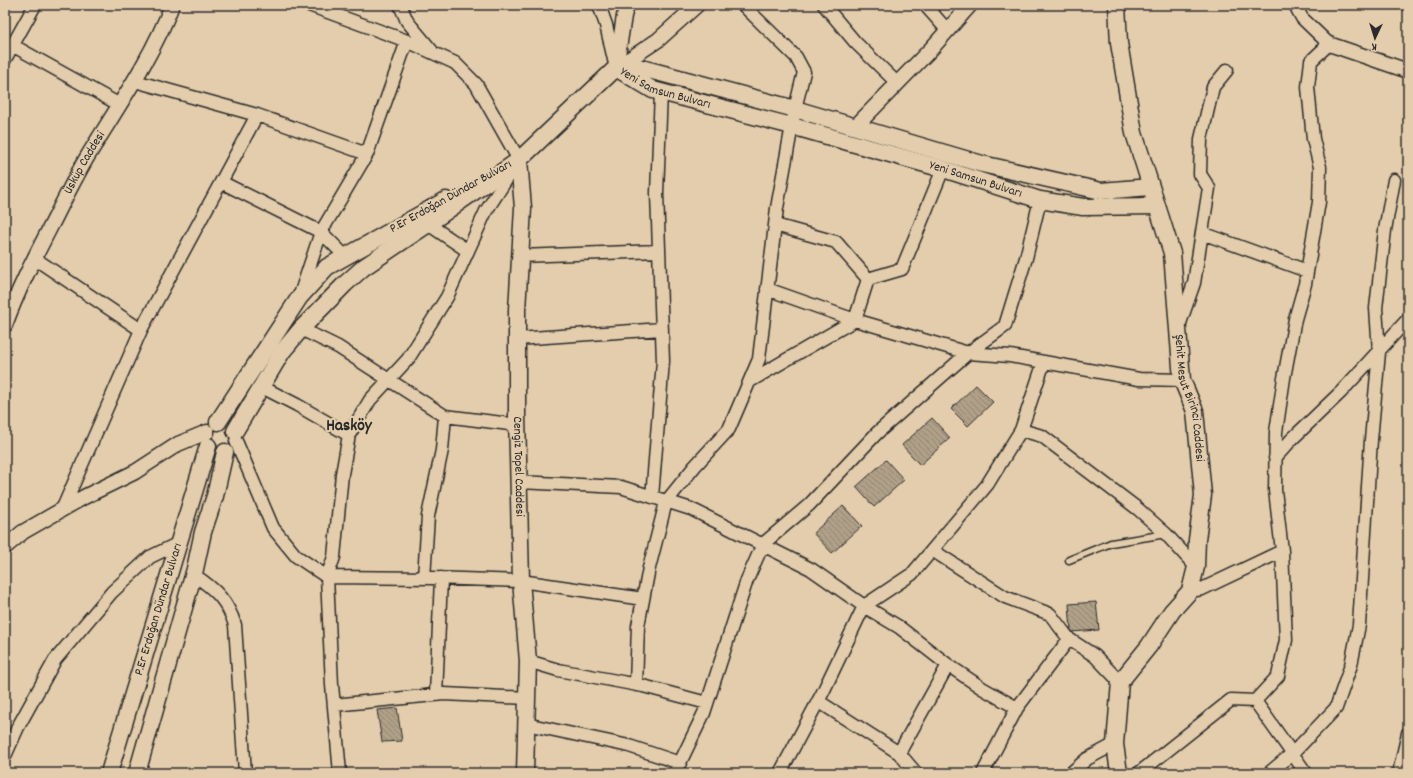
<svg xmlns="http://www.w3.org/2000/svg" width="1413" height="778" viewBox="0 0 1413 778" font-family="Dekko,sans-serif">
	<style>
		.building { fill: url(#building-back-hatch); stroke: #2b2b2b }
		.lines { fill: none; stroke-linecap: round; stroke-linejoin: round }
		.service-casing { stroke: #2b2b2b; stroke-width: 9 }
		.minor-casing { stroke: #2b2b2b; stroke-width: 15 }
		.tertiary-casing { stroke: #2b2b2b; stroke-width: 17 }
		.secondary-casing { stroke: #2b2b2b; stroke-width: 19 }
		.service { stroke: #e3cdac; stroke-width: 6 }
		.minor { stroke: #e3cdac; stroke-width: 12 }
		.tertiary { stroke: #e3cdac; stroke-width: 14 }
		.secondary { stroke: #e3cdac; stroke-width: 16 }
		.labels { text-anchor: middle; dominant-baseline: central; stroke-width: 4; stroke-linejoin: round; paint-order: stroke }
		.street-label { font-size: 13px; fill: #2b2b2b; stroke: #e3cdac }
		.district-label { font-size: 17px; font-weight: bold; fill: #2b2b2b; stroke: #e3cdac }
	</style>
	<defs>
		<pattern id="building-back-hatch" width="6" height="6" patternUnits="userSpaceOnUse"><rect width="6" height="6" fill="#b0a088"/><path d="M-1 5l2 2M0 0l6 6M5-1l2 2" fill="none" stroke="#8f836f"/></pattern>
	</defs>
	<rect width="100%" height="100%" fill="#e3cdac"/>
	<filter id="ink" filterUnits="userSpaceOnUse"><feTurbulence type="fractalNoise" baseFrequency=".025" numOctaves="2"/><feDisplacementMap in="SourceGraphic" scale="8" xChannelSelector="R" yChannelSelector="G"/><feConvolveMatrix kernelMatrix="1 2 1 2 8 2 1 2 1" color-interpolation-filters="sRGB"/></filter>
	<g filter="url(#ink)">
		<path class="building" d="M 976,385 L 993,402 L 968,426 L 951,409 Z
			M 932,418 L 950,438 L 920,465 L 902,445 Z
			M 886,460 L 904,480 L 874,507 L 856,487 Z
			M 843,506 L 862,526 L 832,553 L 813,533 Z
			M 1096,602 L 1099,630 L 1071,632 L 1069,604 Z
			M 397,708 L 402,741 L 382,742 L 377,710 Z"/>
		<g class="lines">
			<g class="service-casing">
				<path id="service" d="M 1069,560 L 1111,543 L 1166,534"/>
			</g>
			<g class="minor-casing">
				<path id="minor" d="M 309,5 L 407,41 L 455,63 L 476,84 L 519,160 L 486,211 L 447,297 L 408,359 L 370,400 L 349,435 L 342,474 L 334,557 L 327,577 L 332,685 L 340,773
					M 400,5 L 407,21 L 432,51
					M 599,5 L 606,25 L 615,64
					M 824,5 L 855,42 L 897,83
					M 925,5 L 948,31
					M 12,45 L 120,105
					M 5,59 L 35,5
					M 135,81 L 257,115 L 221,182 L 321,232 L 345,256
					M 257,115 L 367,154
					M 428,224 L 468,251
					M 1202,233 L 1307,271
					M 520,256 L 659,251
					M 34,258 L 141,330
					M 868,279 L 902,269 L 943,169
					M 767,289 L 855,320 L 968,353 L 1010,356 L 1139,379 L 1182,380
					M 300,295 L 321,232 L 367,154 L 407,41
					M 1179,326 L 1194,283 L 1209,188 L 1200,174 L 1201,139 L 1213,87 L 1227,70
					M 301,329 L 338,347 L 445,416 L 518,425
					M 517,339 L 662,329
					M 750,381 L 855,320 L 868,279 L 836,242 L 775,225
					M 260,386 L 297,405 L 349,435
					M 1021,430 L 1042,436 L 1138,509 L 1166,534 L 1196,567
					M 236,441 L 273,528 L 296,556 L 327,577 L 432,578 L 521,581 L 643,599
					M 1275,458 L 1292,439 L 1341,392 L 1408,319
					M 519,482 L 621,487 L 691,509 L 811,569 L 864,606 L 899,627 L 948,665 L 982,688 L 1017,708
					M 652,497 L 663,361 L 657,193 L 661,92
					M 62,510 L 141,330 L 221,182
					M 932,550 L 1005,597 L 1050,614 L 1069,639 L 1095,656 L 1120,682
					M 1282,551 L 1286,640 L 1278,676 L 1255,701 L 1306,773
					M 194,575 C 215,589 227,600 235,625 L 245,773
					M 424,578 L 428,516 L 442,450 L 445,416
					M 1190,591 L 1202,589 L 1282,551 L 1275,490 L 1276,432 L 1284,378 L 1295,319 L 1305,284 L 1319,202 L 1320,167 L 1313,139 L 1308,87 L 1311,61 L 1329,44 L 1302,18 L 1295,5
					M 528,661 L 558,670 L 643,686 L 707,703
					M 636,685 L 638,626 L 649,568 L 666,502 L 695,466 L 729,429 L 759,359 L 777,208 L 795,109 L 804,72 L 796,57 L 743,5
					M 436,695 L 441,578
					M 818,701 L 899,753 L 916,773
					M 334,705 L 444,694 L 527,698
					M 526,724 L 629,746 L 680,763
					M 899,753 L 948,665
					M 5,756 L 18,727 L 55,660 L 112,592 L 150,557 L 179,543
					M 675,773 L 704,713 L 747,580 L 763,544 L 809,505 L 877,433 L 968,353 L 1005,326 L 1026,258 L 1040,200
					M 780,773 L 823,692 L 864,606 L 912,574 L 987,485 L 1021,430 L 1044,362
					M 983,773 L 1017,708 L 1069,639
					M 1071,773 L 1087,759 L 1115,744
					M 1139,773 L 1231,700 L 1255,701
					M 1269,773 L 1292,754 L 1336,708 L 1351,665 L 1359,625 L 1371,440 L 1379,352 L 1376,308 L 1385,230 L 1394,180
					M 1399,773 L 1408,733"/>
			</g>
			<g class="tertiary-casing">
				<g id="tertiary">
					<path d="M 1329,44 L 1408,71"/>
					<path d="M 616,68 L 658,40 L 697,5"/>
					<path d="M 616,68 L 624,16 L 627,5"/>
					<path d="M 855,127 L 931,49 L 970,5"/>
					<path id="s1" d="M 5,325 C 19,287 37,253 55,218 C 65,198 75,178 86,159 C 116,109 151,60 172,5"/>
					<path d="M 5,547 L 23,532 L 84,497 L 135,472 L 178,444 L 207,432"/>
				</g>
			</g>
			<g class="secondary-casing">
				<g id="secondary">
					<path id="s2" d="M 1117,5 L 1119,43 L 1134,133 L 1172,253 L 1182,380 L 1195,411 L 1203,495 L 1197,540 L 1196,567 L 1190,591 L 1172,611 L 1149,646 L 1120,682 L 1115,744 L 1119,773"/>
					<path id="s3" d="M 616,68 L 653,90 L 792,126 L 943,169 L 1040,200 L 1083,207 L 1156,206"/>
					<path d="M 616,68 L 634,66 L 795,109 L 982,164 L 1101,191 L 1150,187"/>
					<path id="s4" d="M 519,160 L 523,208 L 517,310 L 517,415 L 521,581 L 528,661 L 525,773"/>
					<path d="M 218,422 L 299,298 L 327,267 L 446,200"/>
					<path d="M 235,431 L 282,352 L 301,329 L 345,284 L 364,267 L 428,224 L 519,160 L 616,68"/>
					<path id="s5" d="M 109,773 L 208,446"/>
					<path d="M 137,773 L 195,569 L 203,532 L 215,496 L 225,452"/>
				</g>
			</g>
			<use href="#service" class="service"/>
			<use href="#minor" class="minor"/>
			<use href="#tertiary" class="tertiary"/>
			<use href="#secondary" class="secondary"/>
		</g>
	</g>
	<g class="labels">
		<g class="street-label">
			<text stroke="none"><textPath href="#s3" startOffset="54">Yeni Samsun Bulvarı</textPath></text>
			<text stroke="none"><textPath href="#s1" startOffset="181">Üsküp Caddesi</textPath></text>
			<text stroke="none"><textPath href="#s3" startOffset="378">Yeni Samsun Bulvarı</textPath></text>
			<text transform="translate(451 197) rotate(-29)">P.Er Erdoğan Dündar Bulvarı</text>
			<text stroke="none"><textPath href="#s2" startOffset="402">Şehit Mesut Birinci Caddesi</textPath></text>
			<text stroke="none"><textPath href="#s4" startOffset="307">Cengiz Topel Caddesi</textPath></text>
			<text stroke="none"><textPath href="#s5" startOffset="171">P.Er Erdoğan Dündar Bulvarı</textPath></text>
		</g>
		<g class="district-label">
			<text x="349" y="427">Hasköy</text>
		</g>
	</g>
	<rect width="1413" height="778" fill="none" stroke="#e3cdac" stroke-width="20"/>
	<rect x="10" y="10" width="1393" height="758" fill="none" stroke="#2b2b2b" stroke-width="1.5" filter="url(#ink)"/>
	<g transform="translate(1375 38) rotate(184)" stroke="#e3cdac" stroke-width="3" paint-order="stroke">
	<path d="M0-3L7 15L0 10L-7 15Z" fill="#2b2b2b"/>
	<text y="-6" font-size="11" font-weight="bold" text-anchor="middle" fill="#2b2b2b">K</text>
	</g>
</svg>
